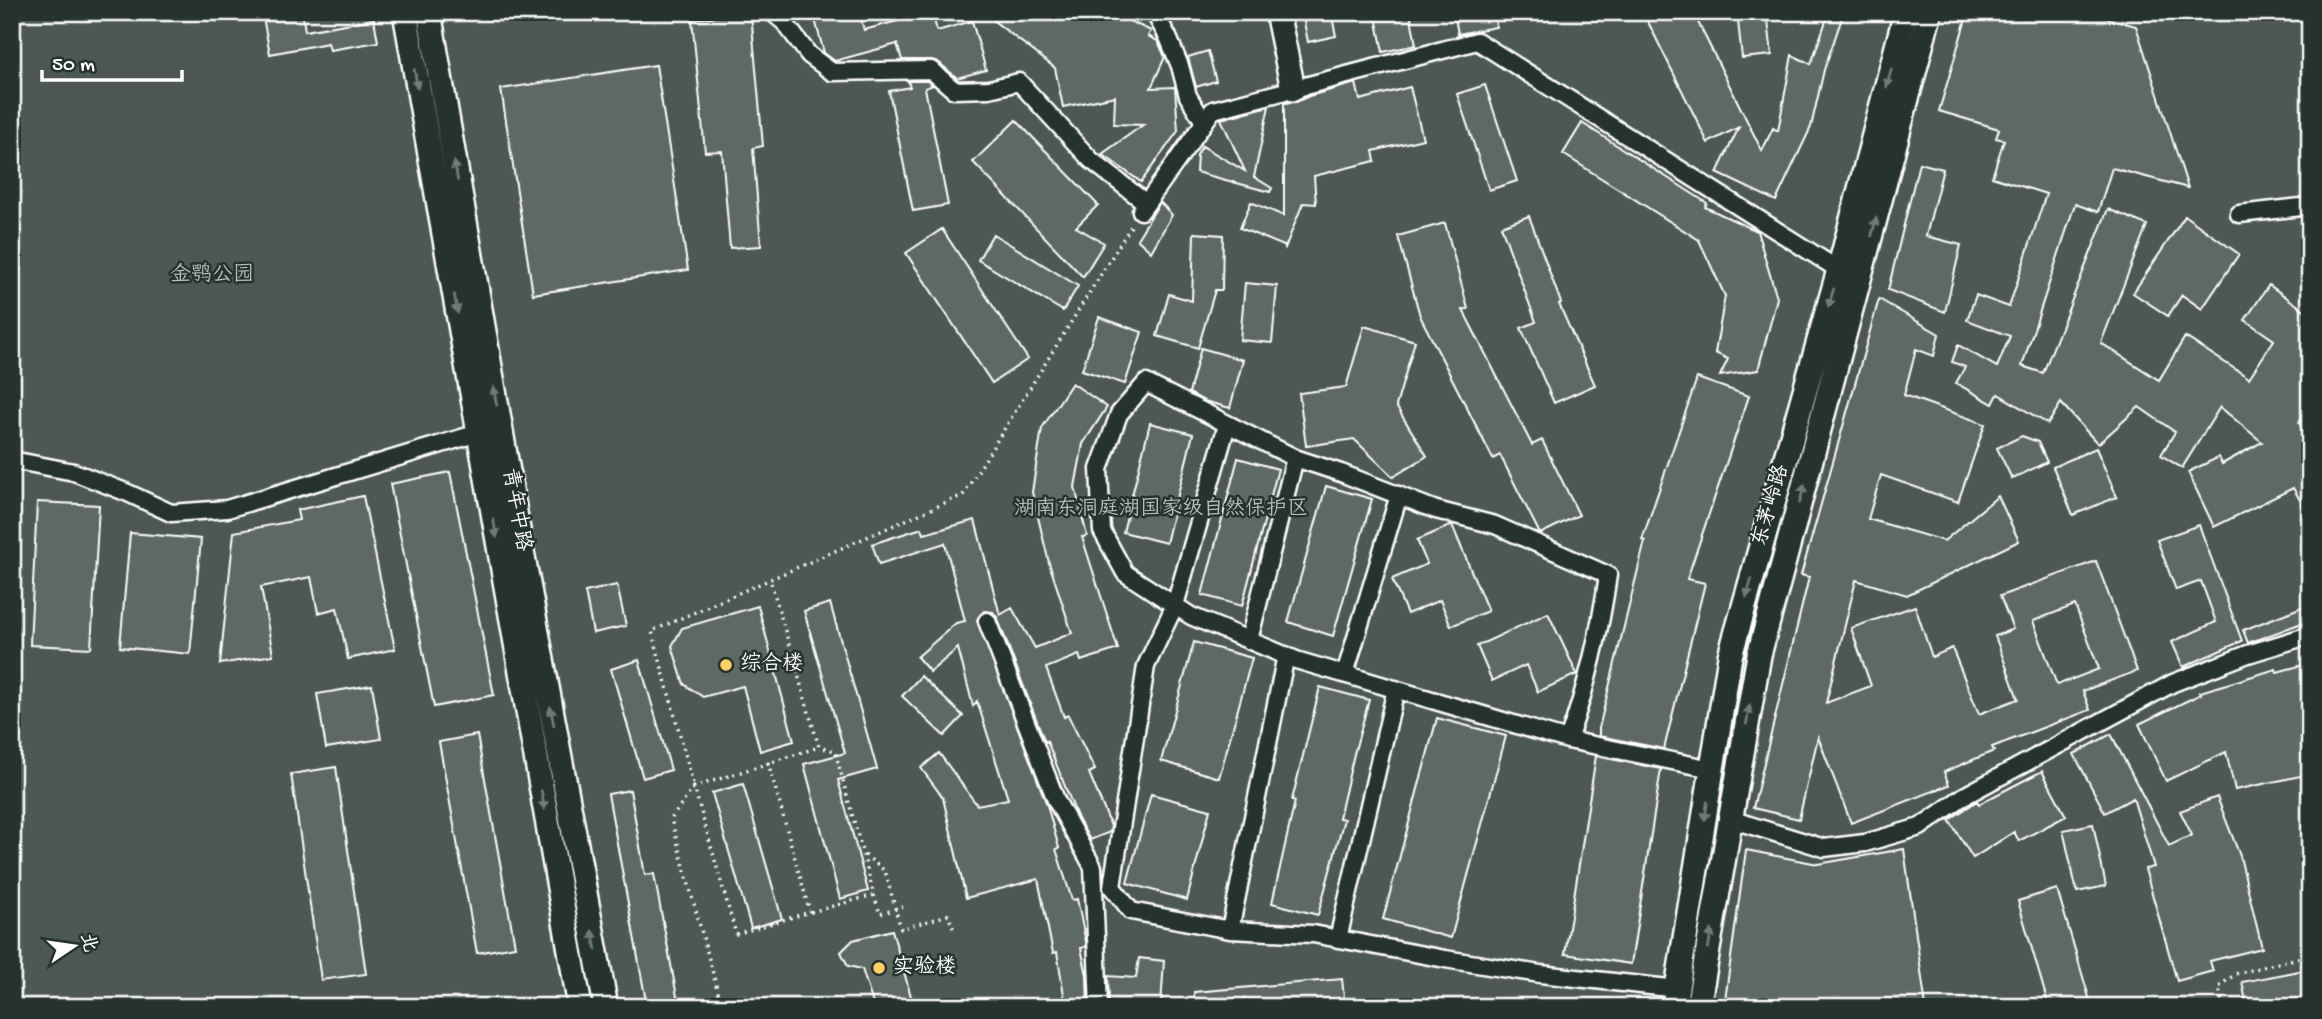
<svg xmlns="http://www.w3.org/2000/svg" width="2322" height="1019" viewBox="0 0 2322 1019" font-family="'Gochi Hand','LXGW WenKai TC',sans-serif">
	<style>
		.green { fill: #4d5853; stroke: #a6aca9; stroke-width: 2 }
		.building { fill: #5f6964; stroke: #fff; stroke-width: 2; fill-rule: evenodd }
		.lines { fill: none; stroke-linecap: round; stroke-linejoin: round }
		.street-casing { stroke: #fff; stroke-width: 21 }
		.secondary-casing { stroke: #fff; stroke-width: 28 }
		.path { stroke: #fff; stroke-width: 3.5; stroke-dasharray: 2 5; stroke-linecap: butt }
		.street { stroke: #26332d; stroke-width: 16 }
		.secondary { stroke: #26332d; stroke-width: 23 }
		.oneway { fill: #727a76 }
		.poi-dot { fill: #ffd166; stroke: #26332d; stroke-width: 2.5 }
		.labels { text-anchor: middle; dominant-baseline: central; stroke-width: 5; stroke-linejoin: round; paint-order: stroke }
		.park-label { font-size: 21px; fill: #b8bcba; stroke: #26332d }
		.street-label { font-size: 21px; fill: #fff; stroke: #26332d }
		.poi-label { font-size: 21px; fill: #fff; stroke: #26332d; text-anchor: start }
	</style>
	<rect width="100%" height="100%" fill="#333f3a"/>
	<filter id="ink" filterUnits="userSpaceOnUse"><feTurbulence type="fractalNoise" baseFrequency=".0143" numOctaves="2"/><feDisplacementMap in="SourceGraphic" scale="14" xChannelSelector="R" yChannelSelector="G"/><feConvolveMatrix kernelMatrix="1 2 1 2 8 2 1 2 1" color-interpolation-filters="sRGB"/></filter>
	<g filter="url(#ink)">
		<path class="green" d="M 12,12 L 2310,12 L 2310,1007 L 12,1007 Z"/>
		<path class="building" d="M 262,12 L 302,12 L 305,31 L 374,19 L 378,42 L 330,50 L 328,43 L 270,54 Z
			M 813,12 L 859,12 L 864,30 L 901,20 L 898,12 L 932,12 L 937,31 L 972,21 L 986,70 L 957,78 L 938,62 L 932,60 L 902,60 L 897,44 L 835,61 L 824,53 Z
			M 1001,12 L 1128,12 L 1123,18 L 1151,31 L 1148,36 L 1158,41 L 1165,57 L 1151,88 L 1175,87 L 1178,131 L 1141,182 L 1102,154 L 1143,125 L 1114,124 L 1115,96 L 1063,107 L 1055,68 L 994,21 Z
			M 1302,12 L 1331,12 L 1336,36 L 1308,42 Z
			M 1375,12 L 1410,12 L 1416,45 L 1383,52 Z
			M 1454,12 L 1494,12 L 1496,27 L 1458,34 Z
			M 1643,12 L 1693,12 L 1762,151 L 1773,128 L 1778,131 L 1792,55 L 1811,64 L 1829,12 L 1844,12 L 1824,70 L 1811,127 L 1776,201 L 1717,173 L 1739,127 L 1708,143 Z
			M 1737,12 L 1767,12 L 1772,55 L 1742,58 Z
			M 1968,12 L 2007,12 L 2028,18 L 2029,12 L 2084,12 L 2136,26 L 2188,188 L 2112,168 L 2098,212 L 2075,204 L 2022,366 L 2043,373 L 2108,209 L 2147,225 L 2101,343 L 2159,380 L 2185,337 L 2249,378 L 2274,340 L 2245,320 L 2269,285 L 2310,314 L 2310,406 L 2299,422 L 2310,446 L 2310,517 L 2293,488 L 2214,527 L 2188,472 L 2219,457 L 2222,464 L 2262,442 L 2220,407 L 2182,468 L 2161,455 L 2175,432 L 2139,407 L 2098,444 L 2061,403 L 2048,424 L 1998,394 L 1993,404 L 1956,383 L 1965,367 L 1952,362 L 1958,345 L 1997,367 L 2010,336 L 1967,320 L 1976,295 L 2009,307 L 2046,194 L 1992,177 L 2004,140 L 1996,138 L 1999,129 L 1939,111 Z
			M 751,14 L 763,146 L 753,148 L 761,246 L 730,248 L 722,151 L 705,152 L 692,19 Z
			M 1208,51 L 1216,81 L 1196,87 L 1188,57 Z
			M 656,65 L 688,270 L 533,294 L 501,89 Z
			M 908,81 L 927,81 L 933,85 L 925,88 L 948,205 L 913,211 L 889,91 L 910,87 Z
			M 1356,83 L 1360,100 L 1410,87 L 1423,139 L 1373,151 L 1375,161 L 1314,176 L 1316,204 L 1303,203 L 1285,248 L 1284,246 L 1240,228 L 1251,202 L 1284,216 L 1284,103 L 1296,102 L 1309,96 Z
			M 1485,85 L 1517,181 L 1489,190 L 1457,94 Z
			M 1269,106 L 1254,177 L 1272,188 L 1270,192 L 1196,172 L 1197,155 L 1202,146 L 1245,171 L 1221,119 Z
			M 1016,120 L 1098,205 L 1076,227 L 1104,243 L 1083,277 L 973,162 Z
			M 1582,123 L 1707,203 L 1705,207 L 1757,231 L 1777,298 L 1758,370 L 1720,376 L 1728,359 L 1715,353 L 1725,296 L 1699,240 L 1563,154 Z
			M 1919,163 L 1943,169 L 1926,236 L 1961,245 L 1945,312 L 1888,290 Z
			M 1160,202 L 1172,215 L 1151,252 L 1137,239 Z
			M 1529,216 L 1561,303 L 1559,304 L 1595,385 L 1554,403 L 1521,328 L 1536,322 L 1501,226 Z
			M 2185,216 L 2239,254 L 2202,309 L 2182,295 L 2168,316 L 2133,293 Z
			M 1445,223 L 1468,309 L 1463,310 L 1532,445 L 1542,440 L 1579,515 L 1540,534 L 1500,455 L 1493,459 L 1420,316 L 1398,236 Z
			M 942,229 L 1028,359 L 992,383 L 906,253 Z
			M 1194,233 L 1223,235 L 1222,290 L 1215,290 L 1198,348 L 1157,336 L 1169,294 L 1192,301 Z
			M 993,234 L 1078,286 L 1063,311 L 978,260 Z
			M 1245,283 L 1277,286 L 1272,343 L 1240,340 Z
			M 1879,299 L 1939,334 L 1934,356 L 1916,349 L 1904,395 L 1985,424 L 1958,502 L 1881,475 L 1868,519 L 1944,541 L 1998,496 L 2019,541 L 1907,595 L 1856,580 L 1826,703 L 1871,686 L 1851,628 L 1915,606 L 1932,657 L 1952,648 L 1979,714 L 2018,699 L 1995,636 L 2013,629 L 2000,596 L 2096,561 L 2137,671 L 2083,691 L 2090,710 L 1992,747 L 1994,751 L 1944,772 L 1949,785 L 1851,823 L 1818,737 L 1799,819 L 1753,808 L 1809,577 L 1801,575 ZM 2075,605 L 2099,669 L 2057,685 L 2033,621 Z
			M 1099,317 L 1142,332 L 1125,384 L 1082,370 Z
			M 1364,326 L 1415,341 L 1396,406 L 1427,456 L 1393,477 L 1354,439 L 1306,446 L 1299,393 L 1346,387 Z
			M 1201,348 L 1243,360 L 1230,408 L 1204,401 L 1189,393 Z
			M 1697,378 L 1749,396 L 1687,579 L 1705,583 L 1664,749 L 1599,736 L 1599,728 L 1645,541 L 1642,540 Z
			M 1072,383 L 1107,407 L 1083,444 L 1075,487 L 1087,536 L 1082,537 L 1118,649 L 1081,661 L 1079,655 L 1046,668 L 1064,717 L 1068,715 L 1095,770 L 1089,773 L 1111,826 L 1110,832 L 1090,840 L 1078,819 L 1047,741 L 1045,742 L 997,617 L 993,612 L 984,611 L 977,620 L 1047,805 L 1059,848 L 1056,849 L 1072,900 L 1077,899 L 1086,942 L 1086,947 L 1081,948 L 1087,975 L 1088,1007 L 1066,1007 L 1057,952 L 1053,953 L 1038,879 L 966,898 L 943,798 L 921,768 L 939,753 L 977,805 L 1008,799 L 977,701 L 973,706 L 958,648 L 930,672 L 917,657 L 956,623 L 965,621 L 945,543 L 879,564 L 872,544 L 922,528 L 924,534 L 975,520 L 1000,615 L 1012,608 L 1035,648 L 1072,633 L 1049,563 L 1032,492 L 1042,428 Z
			M 1150,423 L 1193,434 L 1166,543 L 1123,532 Z
			M 2022,436 L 2038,442 L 2047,462 L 2012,479 L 1997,448 Z
			M 2096,448 L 2117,497 L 2073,515 L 2053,467 Z
			M 1238,458 L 1278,469 L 1242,606 L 1202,595 Z
			M 450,472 L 494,695 L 434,707 L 390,484 Z
			M 1326,486 L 1372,499 L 1333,636 L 1288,622 Z
			M 363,496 L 395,649 L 348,659 L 337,608 L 318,613 L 311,577 L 261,587 L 273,655 L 220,664 L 234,532 L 299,520 L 297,510 Z
			M 37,502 L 99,505 L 91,648 L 30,645 Z
			M 1452,525 L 1488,611 L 1451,626 L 1440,600 L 1407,614 L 1392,579 L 1427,564 L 1417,540 Z
			M 2199,525 L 2242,641 L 2183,667 L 2172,642 L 2216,622 L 2201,581 L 2176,590 L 2157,540 Z
			M 130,533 L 201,539 L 190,654 L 120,647 Z
			M 617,585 L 626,626 L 593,633 L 585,592 Z
			M 830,603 L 877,769 L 838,780 L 868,891 L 840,899 L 804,764 L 845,753 L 804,611 Z
			M 2310,604 L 2310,620 L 2248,643 L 2243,630 Z
			M 758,606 L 794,741 L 760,751 L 743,686 L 703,697 L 684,684 L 672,646 L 682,628 Z
			M 1548,613 L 1577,674 L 1538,692 L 1526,665 L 1492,681 L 1477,646 Z
			M 1194,642 L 1252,658 L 1219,778 L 1161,761 Z
			M 639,660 L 671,770 L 643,778 L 611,669 Z
			M 2310,663 L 2310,774 L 2235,790 L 2226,752 L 2166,781 L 2139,724 L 2201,694 L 2200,692 L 2276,669 L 2277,672 Z
			M 921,676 L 963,716 L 944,736 L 902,696 Z
			M 372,685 L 381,739 L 326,748 L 317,694 Z
			M 1320,687 L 1369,700 L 1354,754 L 1339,818 L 1344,819 L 1318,915 L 1272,903 L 1295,801 L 1292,800 Z
			M 1437,718 L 1506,736 L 1451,938 L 1383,919 Z
			M 2111,734 L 2169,846 L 2192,835 L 2180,811 L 2217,797 L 2240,856 L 2262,948 L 2210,961 L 2213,971 L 2177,981 L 2145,869 L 2154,867 L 2133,798 L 2105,813 L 2074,754 Z
			M 477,735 L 515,946 L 477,953 L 439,742 Z
			M 1596,756 L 1661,769 L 1631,964 L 1565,954 Z
			M 336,767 L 366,974 L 321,980 L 291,774 Z
			M 2042,771 L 2066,816 L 2019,841 L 2014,832 L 1973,858 L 1949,820 L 1977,801 L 1979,804 Z
			M 743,784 L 782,919 L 751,928 L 712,793 Z
			M 630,790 L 645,875 L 654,874 L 679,1007 L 647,1007 L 608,794 Z
			M 1151,794 L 1210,810 L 1187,900 L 1127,883 Z
			M 2093,824 L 2106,886 L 2077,892 L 2063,830 Z
			M 1904,849 L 1926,1007 L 1724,1007 L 1746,850 L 1818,864 Z
			M 2057,889 L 2091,1004 L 2082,1007 L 2049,1007 L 2018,901 Z
			M 892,930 L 914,1007 L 874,1007 L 862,969 L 848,966 L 841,952 L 853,940 Z
			M 1139,958 L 1164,961 L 1161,1005 L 1109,1002 L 1108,976 L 1136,978 Z
			M 2310,969 L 2310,1007 L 2247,1007 L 2242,982 Z
			M 1342,979 L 1345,1007 L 1194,1007 L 1194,992 Z"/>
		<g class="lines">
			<g class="street-casing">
				<path id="street" d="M 772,12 L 784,22 L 809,55 L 832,72 L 931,70 L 954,90 L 989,89 L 1019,82 L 1091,160 L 1146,203
					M 1154,12 L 1168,37 L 1180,66 L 1188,96 L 1204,122
					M 1141,211 L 1213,110 L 1477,41 L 1839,270
					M 2239,214 L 2310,206
					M 1227,425 L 1175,605 L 1146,666 L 1112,887 L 1131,911 L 1230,930 L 1313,934 L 1445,959 L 1540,974 L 1678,989
					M 12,460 L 74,472 L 128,493 L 171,513 L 227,509 L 488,430
					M 987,621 L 1056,800 L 1093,867 L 1099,1007
					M 1249,640 L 1295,458
					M 1345,674 L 1399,495
					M 1568,740 C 1587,686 1600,632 1608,575 L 1495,525 L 1436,510 L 1341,473 L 1295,458 L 1146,383 L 1119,414 L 1099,469 L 1102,531 L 1125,573 L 1191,616 L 1296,660 L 1568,740 L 1712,769
					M 1730,819 L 1824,848 L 1865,843 L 1920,827 L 1964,796 L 2173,683 L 2248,654 L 2310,635
					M 1230,930 L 1286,655
					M 1338,939 L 1396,689"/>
			</g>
			<g class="secondary-casing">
				<path id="secondary" d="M 405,12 L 580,1007
					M 429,12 L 517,524 L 606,1007
					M 1277,12 L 1293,89
					M 1674,1007 L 1730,656 L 1839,270 L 1906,12
					M 1698,1007 L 1759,655 L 1930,12"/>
			</g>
			<path class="path" d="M 768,762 L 810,912 L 736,934 L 694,787 L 819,747 L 770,579
				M 865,855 L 885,871 L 901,929 L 948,915 L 954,930
				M 874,895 L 880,914 L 903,907
				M 811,912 L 874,895 L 835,751 L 819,747
				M 722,1007 L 671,819 L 694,787 L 652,631 L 963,495 L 1133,223
				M 2223,1007 L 2219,987 L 2235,974 L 2310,955"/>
			<use href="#street" class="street"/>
			<use href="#secondary" class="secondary"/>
		</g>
		<defs><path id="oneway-solid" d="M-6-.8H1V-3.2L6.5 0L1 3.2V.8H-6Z" transform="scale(1.75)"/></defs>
		<g class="oneway">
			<use href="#oneway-solid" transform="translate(1889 78) rotate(105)"/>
			<use href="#oneway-solid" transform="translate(416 79) rotate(80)"/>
			<use href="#oneway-solid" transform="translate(456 171) rotate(-100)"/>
			<use href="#oneway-solid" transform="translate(1874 227) rotate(-75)"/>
			<use href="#oneway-solid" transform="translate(1831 298) rotate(106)"/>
			<use href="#oneway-solid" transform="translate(456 304) rotate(80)"/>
			<use href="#oneway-solid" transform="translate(495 396) rotate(-100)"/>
			<use href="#oneway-solid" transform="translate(1802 494) rotate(-75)"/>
			<use href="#oneway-solid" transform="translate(495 528) rotate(80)"/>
			<use href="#oneway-solid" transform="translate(1749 588) rotate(106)"/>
			<use href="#oneway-solid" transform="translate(1748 715) rotate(-80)"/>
			<use href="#oneway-solid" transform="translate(552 716) rotate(-101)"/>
			<use href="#oneway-solid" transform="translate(543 800) rotate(80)"/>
			<use href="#oneway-solid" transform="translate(1706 811) rotate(99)"/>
			<use href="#oneway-solid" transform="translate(1710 939) rotate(-80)"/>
			<use href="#oneway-solid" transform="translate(594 940) rotate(-101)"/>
		</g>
	</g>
	<g class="poi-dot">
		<circle cx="726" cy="665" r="7"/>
		<circle cx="879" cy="968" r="7"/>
	</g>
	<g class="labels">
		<g class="park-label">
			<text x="212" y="276">金鹗公园</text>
			<text x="1161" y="510">湖南东洞庭湖国家级自然保护区</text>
		</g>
		<g class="street-label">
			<text transform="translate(1772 506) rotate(-74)">东茅岭路</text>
			<text transform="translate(515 510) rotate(80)">青年中路</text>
		</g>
		<g class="poi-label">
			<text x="740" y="665">综合楼</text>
			<text x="893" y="968">实验楼</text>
		</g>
	</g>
	<rect width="2322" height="1019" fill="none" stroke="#26332d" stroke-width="42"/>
	<rect x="21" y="21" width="2280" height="977" fill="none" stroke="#fff" stroke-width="2.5" filter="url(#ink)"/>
	<g transform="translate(74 946) rotate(77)" stroke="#26332d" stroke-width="5" paint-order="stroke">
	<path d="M0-5L12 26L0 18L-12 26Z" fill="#ffffff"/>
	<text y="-10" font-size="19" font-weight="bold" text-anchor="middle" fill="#ffffff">北</text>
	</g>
	<path d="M42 70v10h140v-10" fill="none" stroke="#ffffff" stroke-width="3.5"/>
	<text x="52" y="70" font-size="21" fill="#ffffff" stroke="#26332d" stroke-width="5" paint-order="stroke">50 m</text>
</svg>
